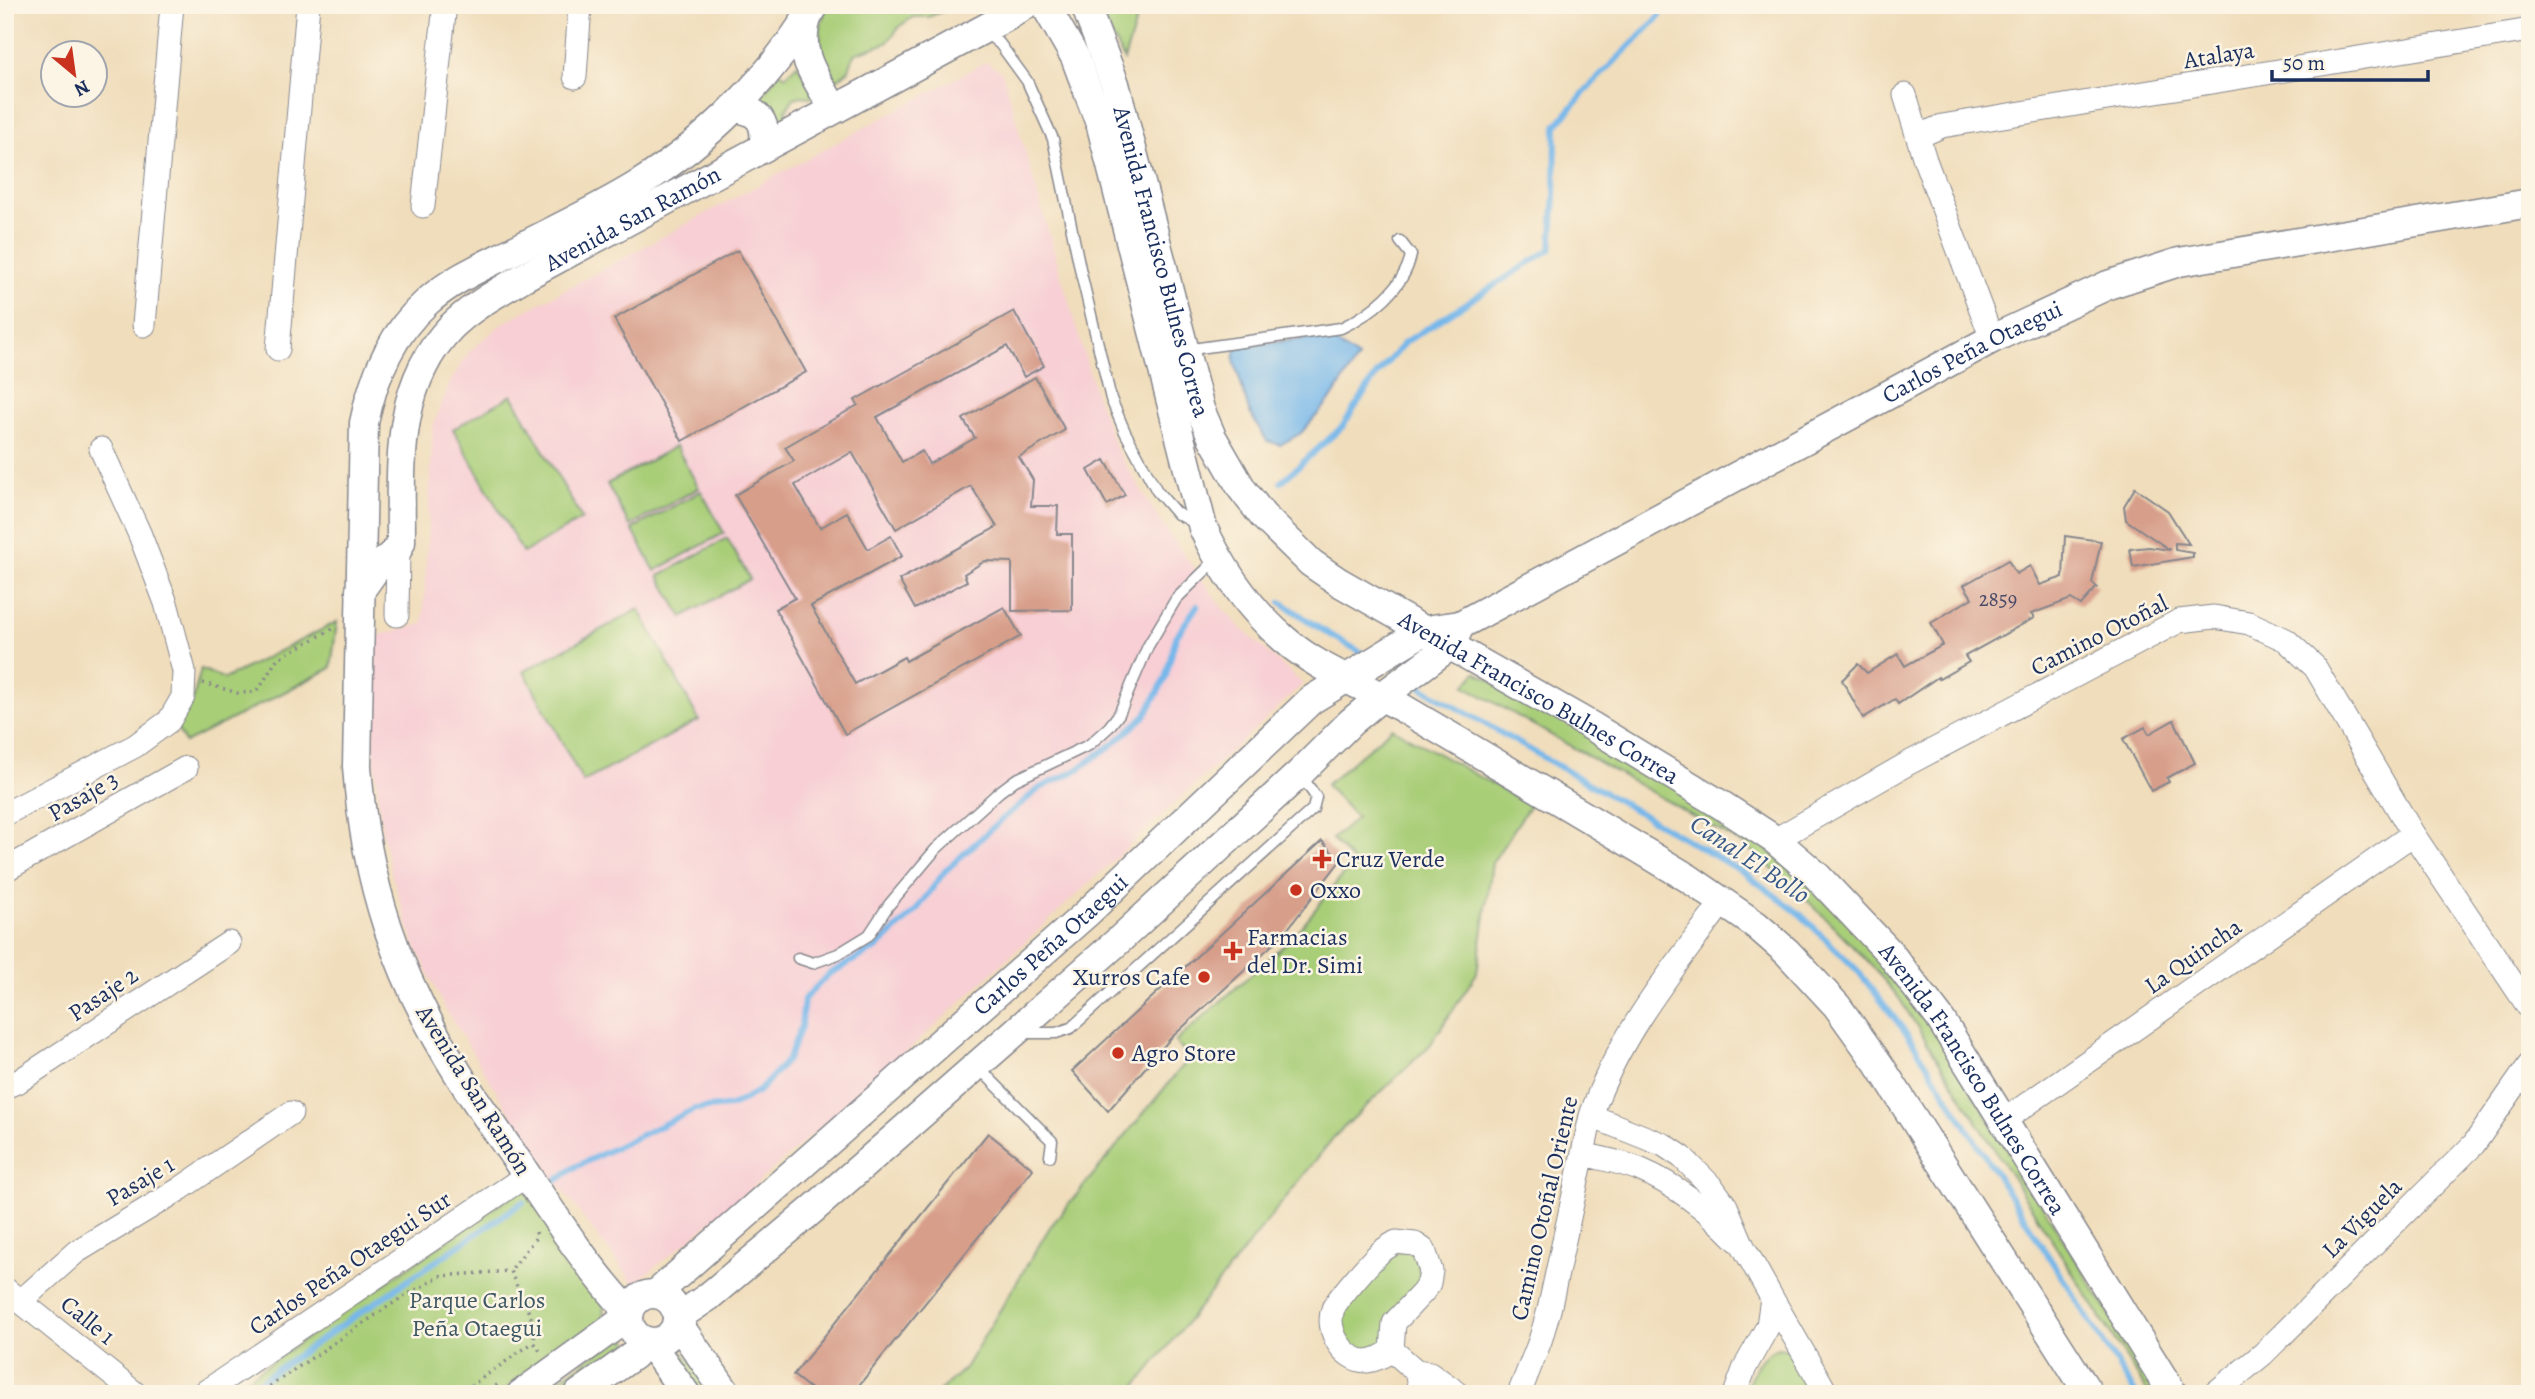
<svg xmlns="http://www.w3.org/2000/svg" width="2535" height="1399" viewBox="0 0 2535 1399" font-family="Alegreya,serif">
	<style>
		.built { fill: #f7cfd4 }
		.green { fill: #a9ce78; stroke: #627e6b; stroke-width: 2 }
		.water { fill: #76b7ea; stroke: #4873a4; stroke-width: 2 }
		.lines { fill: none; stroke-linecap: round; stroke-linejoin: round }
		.stream { stroke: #76b7ea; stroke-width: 6 }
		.building { fill: #d79e8a }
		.service-casing { stroke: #86868c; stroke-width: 13 }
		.minor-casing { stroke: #86868c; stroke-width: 25 }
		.tertiary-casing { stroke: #86868c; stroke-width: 31 }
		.path { stroke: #86868c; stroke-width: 3.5; stroke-dasharray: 2 5; stroke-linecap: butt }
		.service { stroke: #fff; stroke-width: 10 }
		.minor { stroke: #fff; stroke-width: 23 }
		.tertiary { stroke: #fff; stroke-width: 28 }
		.poi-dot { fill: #c8321e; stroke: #fcf5e5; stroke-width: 2.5 }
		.labels { text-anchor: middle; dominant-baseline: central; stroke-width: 5; stroke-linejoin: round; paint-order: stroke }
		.number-label { font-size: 21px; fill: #4a4b69 }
		.street-label { font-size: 24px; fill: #1b2f5e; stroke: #fcf5e5 }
		.poi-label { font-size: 24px; fill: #1b2f5e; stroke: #fcf5e5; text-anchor: start }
		.park-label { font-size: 24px; fill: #3e5764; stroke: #fcf5e5 }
		.water-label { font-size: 26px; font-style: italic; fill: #365888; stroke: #fcf5e5 }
	</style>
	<rect width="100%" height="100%" fill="#fcf5e5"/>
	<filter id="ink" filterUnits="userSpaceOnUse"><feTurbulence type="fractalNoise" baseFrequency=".0143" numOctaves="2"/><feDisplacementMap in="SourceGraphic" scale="14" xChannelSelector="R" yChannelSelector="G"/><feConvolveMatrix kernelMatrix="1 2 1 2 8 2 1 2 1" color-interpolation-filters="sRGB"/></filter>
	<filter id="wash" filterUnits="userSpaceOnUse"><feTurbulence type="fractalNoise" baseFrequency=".00686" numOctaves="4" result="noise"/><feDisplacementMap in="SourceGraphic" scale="28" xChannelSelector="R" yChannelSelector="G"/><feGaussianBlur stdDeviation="1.57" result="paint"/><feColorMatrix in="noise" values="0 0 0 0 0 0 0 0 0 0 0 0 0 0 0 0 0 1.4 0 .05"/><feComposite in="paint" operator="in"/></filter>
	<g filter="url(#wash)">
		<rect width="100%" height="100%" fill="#f0ddbb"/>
		<path class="built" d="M 986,62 L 1002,72 L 1095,392 L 1117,451 L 1163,525 L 1220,605 L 1240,627 L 1303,684 L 923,1037 L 732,1205 L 634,1284 L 540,1161 L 444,1007 L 413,941 L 391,872 L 382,830 L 373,745 L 376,636 L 423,624 L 433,426 L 451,381 L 469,352 L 503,323 Z"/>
		<path class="green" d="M 828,5 L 950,5 L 950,8 L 929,17 L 913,17 L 900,26 L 887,43 L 854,54 L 849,70 L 836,81 C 821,56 813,33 828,5 Z
			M 1096,5 L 1141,5 L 1124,60 Z
			M 797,64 L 817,98 L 802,96 L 794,98 L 786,110 L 791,124 L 774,133 L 757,100 L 780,72 L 786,76 Z
			M 512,395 L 582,519 L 523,553 L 453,429 Z
			M 676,446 L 699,488 L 630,526 L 607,484 Z
			M 701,491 L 724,533 L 655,571 L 632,529 Z
			M 727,538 L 750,579 L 682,617 L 659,576 Z
			M 639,609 L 699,720 L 583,782 L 524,671 Z
			M 337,622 L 331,668 L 185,743 L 176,726 L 193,699 L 201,669 L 224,679 Z
			M 1476,672 L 1721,809 L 1887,954 L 2159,1394 L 2149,1394 L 1899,998 C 1853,942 1802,893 1746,846 L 1465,686 Z
			M 1392,728 L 1530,805 L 1492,863 L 1477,973 L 1430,1045 L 1334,1137 L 1130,1394 L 936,1394 L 965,1368 L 1050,1227 L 1181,1068 L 1192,1058 L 1175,1042 L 1293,937 L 1353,862 L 1332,839 L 1357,818 L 1326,785 Z
			M 524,1187 L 604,1303 L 603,1319 L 500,1394 L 225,1394 Z
			M 1413,1248 L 1422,1279 L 1387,1346 L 1363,1354 L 1347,1344 L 1337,1313 L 1385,1255 Z
			M 624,1335 L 629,1342 C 614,1357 577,1394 557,1394 L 548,1387 Z
			M 676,1344 L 718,1394 L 699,1394 L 669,1350 Z
			M 1779,1348 L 1790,1350 L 1817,1394 L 1744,1394 C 1751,1375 1759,1353 1779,1348 Z"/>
		<path class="water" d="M 1326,336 L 1358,358 L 1332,398 L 1301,433 L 1280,445 L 1267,441 L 1249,411 L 1234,360 L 1236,347 Z"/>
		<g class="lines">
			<path class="stream" d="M 1281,482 L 1342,427 L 1375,377 L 1404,343 L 1551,249 L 1555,196 L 1556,126 L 1588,88 L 1659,17 L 1662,5
				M 1281,602 L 1319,628 L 1369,657
				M 1414,683 L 1746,874 L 1801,915 L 1858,971 L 1910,1038 L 2136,1394
				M 554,1182 L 575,1167 L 695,1109 L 731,1106 L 759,1091 L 788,1059 L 801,1027 L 804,999 L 829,974 L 876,948 L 915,912 L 945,871 L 1000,821 L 1040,788 L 1077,770 L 1113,744 L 1145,716 L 1165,679 L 1176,637 L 1197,606
				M 241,1394 L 523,1202"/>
		</g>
		<g id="blocks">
			<path class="building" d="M 738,250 L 806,372 L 682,441 L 614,319 Z
				M 1014,311 L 1044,366 L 1024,377 L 1007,346 L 877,417 L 902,462 L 922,451 L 929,464 L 975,438 L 963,419 L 1035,377 L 1065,430 L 1019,457 L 1033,480 L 1031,506 L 1058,506 L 1057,534 L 1072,534 L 1072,610 L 1012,611 L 1012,562 L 985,561 L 964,574 L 967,581 L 915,609 L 899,580 L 997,527 L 971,486 L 896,529 L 852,452 L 795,485 L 820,528 L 847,512 L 868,549 L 891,536 L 902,556 L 811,606 L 855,684 L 904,657 L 906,661 L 1004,607 L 1021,636 L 845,734 L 775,609 L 795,598 L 735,495 L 794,461 L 785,447 L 858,405 L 855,400 Z
				M 1105,460 L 1125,495 L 1107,505 L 1088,470 Z
				M 2135,488 L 2168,511 L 2189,544 L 2175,543 L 2175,550 L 2193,553 L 2193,557 L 2133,567 L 2130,549 L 2149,547 L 2170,550 L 2126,520 L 2124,506 Z
				M 2065,536 L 2101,541 L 2092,583 L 2097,587 L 2081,605 L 2071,599 L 2031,614 L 2034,618 L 1965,656 L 1969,662 L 1939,679 L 1938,677 L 1898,704 L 1895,699 L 1863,718 L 1842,680 L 1858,664 L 1867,673 L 1898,654 L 1905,666 L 1943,645 L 1931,623 L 1972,598 L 1964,585 L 2008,560 L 2016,574 L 2030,566 L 2040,585 L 2063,577 Z
				M 2174,720 L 2195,763 L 2167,778 L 2169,782 L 2151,791 L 2123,739 L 2145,727 L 2149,734 Z
				M 1322,841 L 1340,861 L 1283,935 L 1170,1039 L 1108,1111 L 1072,1071 Z
				M 988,1133 L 1033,1169 L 852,1394 L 817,1394 L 793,1375 Z"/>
		</g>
	</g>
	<g filter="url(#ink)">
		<use href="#blocks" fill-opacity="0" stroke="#86868c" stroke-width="2"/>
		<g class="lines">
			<g class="service-casing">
				<path id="service" d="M 985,32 L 1000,44 L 1027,81 L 1053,139 L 1081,273 L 1111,399 L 1125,432 L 1157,491 L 1176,513 L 1197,524
					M 1185,350 L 1341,328 C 1371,314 1404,288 1411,255 L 1400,241
					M 798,958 L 813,963 L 838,954 L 869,935 L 888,906 L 936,849 L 999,792 L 1015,780 L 1089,745 L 1109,727 L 1119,714 L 1148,646 L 1176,599 L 1218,558
					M 1020,1033 L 1056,1033 L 1071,1028 L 1313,809 L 1316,797 L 1300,774
					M 978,1067 L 1052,1141 L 1050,1156"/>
			</g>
			<g class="minor-casing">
				<path id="minor" d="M 575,77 L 580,5
					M 1905,95 L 1925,160 L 1992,339
					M 1919,136 L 1942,126 L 2530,30
					M 423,206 L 445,5
					M 144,325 L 172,5
					M 278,349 L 308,5
					M 397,615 L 398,549
					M 5,814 L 135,746 L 169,721 L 183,697 L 184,671 L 166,603 L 140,535 L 101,449
					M 1775,840 L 1907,764 L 2179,621 L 2214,617 L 2249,623 L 2286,640 L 2315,667 L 2413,834 L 2530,1009
					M 5,870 L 186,768
					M 5,1087 L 19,1081 L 229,943
					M 1591,1116 L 1664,1145 L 1682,1157 L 1713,1188 L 1726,1206 L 1743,1246 L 1772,1298 L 1827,1394
					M 2003,1121 L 2413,834
					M 1583,1154 C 1602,1159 1623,1162 1641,1170 C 1676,1185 1710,1212 1737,1240
					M 1396,1242 L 1415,1244 L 1424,1250 L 1431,1271 L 1429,1283 L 1423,1292 L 1394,1323 L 1392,1350 C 1384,1356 1377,1360 1367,1361 C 1343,1361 1325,1330 1333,1309 C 1336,1300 1373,1258 1382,1251 C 1386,1248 1391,1245 1396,1242 Z
					M 5,1289 L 136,1394
					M 22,1300 L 76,1252 L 180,1189 L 291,1113
					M 1392,1350 L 1416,1371 L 1430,1373 L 1459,1394
					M 1416,1371 L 1419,1385 L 1424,1394
					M 202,1394 L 527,1175
					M 1519,1394 L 1540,1341 L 1549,1310 L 1591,1116 C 1618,1035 1674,968 1724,900
					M 1735,1394 L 1745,1367 L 1768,1326 L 1772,1298
					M 2214,1394 L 2263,1354 L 2474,1144 L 2530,1064"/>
			</g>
			<g class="tertiary-casing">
				<g id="tertiary">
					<path d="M 1045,5 L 1075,57 L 1101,126 L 1203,528 C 1223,571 1248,608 1284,639 C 1319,670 1364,685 1404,709 C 1499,765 1594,821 1688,878 L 1756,925 L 1787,952 L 1837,1006 L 1880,1066 L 2089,1394"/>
					<path id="s1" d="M 1085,5 L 1115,84 L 1200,409 L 1212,437 L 1242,489 L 1263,516 L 1311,563 L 1339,582 L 1593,727 L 1723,806 L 1775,840 L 1816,875 L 1889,952 L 1939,1017 L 2173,1394"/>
					<path d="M 807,18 C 795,54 817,79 834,109"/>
					<path d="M 734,108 C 759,110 768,123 763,147"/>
					<path id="s2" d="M 360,591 L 375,570 L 398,549 L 401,542 C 401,467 394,386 451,327 C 471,307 497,293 522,278 L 1008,16 L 1025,5"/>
					<circle cx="653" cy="1318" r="24"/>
					<path id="s3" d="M 656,1294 L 1086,914 L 1311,700 L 1425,630 L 1460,625 L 1992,339 L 2108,285 L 2179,262 L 2530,203"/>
					<path d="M 629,1312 C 586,1266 551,1211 516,1159 C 497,1131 477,1104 459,1075 C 397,977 365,882 357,766 L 364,423 C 373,378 392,333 427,302 C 450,281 481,267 509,253 C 552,231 595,211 636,186 C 708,141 771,78 815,5"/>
					<path d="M 677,1318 L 708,1297 L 812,1210 L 1014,1033 L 1117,942 L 1300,773 L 1351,722 L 1381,697 L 1451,645 L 1458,630"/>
					<path d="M 677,1322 L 727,1394"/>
					<path d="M 649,1342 L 686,1394"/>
					<path d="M 521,1394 L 629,1316"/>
					<path d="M 579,1394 L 634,1355 L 645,1342"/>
				</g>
			</g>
			<path class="path" d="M 203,683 L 238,693 L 254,692 L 261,686 L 277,659 L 336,627
				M 536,1232 L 537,1236 L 510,1271 L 535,1326 L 534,1342 L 540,1351
				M 258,1394 L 398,1300 L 440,1276 L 510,1271
				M 459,1394 L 534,1342
				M 484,1394 L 500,1383"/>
			<use href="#service" class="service"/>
			<use href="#minor" class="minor"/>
			<use href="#tertiary" class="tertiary"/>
		</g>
	</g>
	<g class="poi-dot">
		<path d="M1318.5 848.5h7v7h7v7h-7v7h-7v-7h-7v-7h7z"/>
		<circle cx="1296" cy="890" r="7"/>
		<path d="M1229.5 940.5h7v7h7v7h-7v7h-7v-7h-7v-7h7z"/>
		<circle cx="1204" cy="977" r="7"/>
		<circle cx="1118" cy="1053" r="7"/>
	</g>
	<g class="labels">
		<g class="number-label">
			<text x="1998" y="599">2859</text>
		</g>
		<g class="street-label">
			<text transform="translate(2219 55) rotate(-9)">Atalaya</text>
			<text stroke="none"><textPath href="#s2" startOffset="504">Avenida San Ramón</textPath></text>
			<text stroke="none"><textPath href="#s1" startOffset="268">Avenida Francisco Bulnes Correa</textPath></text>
			<text stroke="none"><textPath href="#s3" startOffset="1634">Carlos Peña Otaegui</textPath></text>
			<text transform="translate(2099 635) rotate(-27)">Camino Otoñal</text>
			<text stroke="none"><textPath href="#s1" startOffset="877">Avenida Francisco Bulnes Correa</textPath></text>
			<text transform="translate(83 796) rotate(-30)">Pasaje 3</text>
			<text stroke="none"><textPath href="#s3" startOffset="527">Carlos Peña Otaegui</textPath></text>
			<text transform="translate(2193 956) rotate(-35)">La Quincha</text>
			<text transform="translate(103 994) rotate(-34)">Pasaje 2</text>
			<text stroke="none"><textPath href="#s1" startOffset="1465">Avenida Francisco Bulnes Correa</textPath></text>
			<text transform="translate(474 1090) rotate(58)">Avenida San Ramón</text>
			<text transform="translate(140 1181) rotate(-31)">Pasaje 1</text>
			<text transform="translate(1544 1208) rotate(-77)">Camino Otoñal Oriente</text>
			<text transform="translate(2362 1218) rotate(-45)">La Viguela</text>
			<text transform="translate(350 1263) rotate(-34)">Carlos Peña Otaegui Sur</text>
			<text transform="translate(88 1320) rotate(39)">Calle 1</text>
		</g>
		<g class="poi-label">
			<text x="1336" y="859">Cruz Verde</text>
			<text x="1310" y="890">Oxxo</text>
			<text x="1247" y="937">Farmacias<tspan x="1247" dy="28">del Dr. Simi</tspan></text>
			<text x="1190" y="977" text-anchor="end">Xurros Cafe</text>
			<text x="1132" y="1053">Agro Store</text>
		</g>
		<g class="park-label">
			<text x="477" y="1300">Parque Carlos<tspan x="477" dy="28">Peña Otaegui</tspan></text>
		</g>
		<g class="water-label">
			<text transform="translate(1750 859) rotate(34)">Canal El Bollo</text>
		</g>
	</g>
	<rect width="2535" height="1399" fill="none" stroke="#fcf5e5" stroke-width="28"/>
	<g transform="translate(74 74) rotate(151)"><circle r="33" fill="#fcf5e5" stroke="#a2a6af" stroke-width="2"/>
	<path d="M0-5L12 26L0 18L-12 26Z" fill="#c8321e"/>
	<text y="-10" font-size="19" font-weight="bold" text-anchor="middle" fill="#1b2f5e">N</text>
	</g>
	<path d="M2272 70v10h156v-10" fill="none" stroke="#1b2f5e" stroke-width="3.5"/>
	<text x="2283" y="70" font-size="21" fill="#1b2f5e" stroke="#fcf5e5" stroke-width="5" paint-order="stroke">50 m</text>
</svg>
